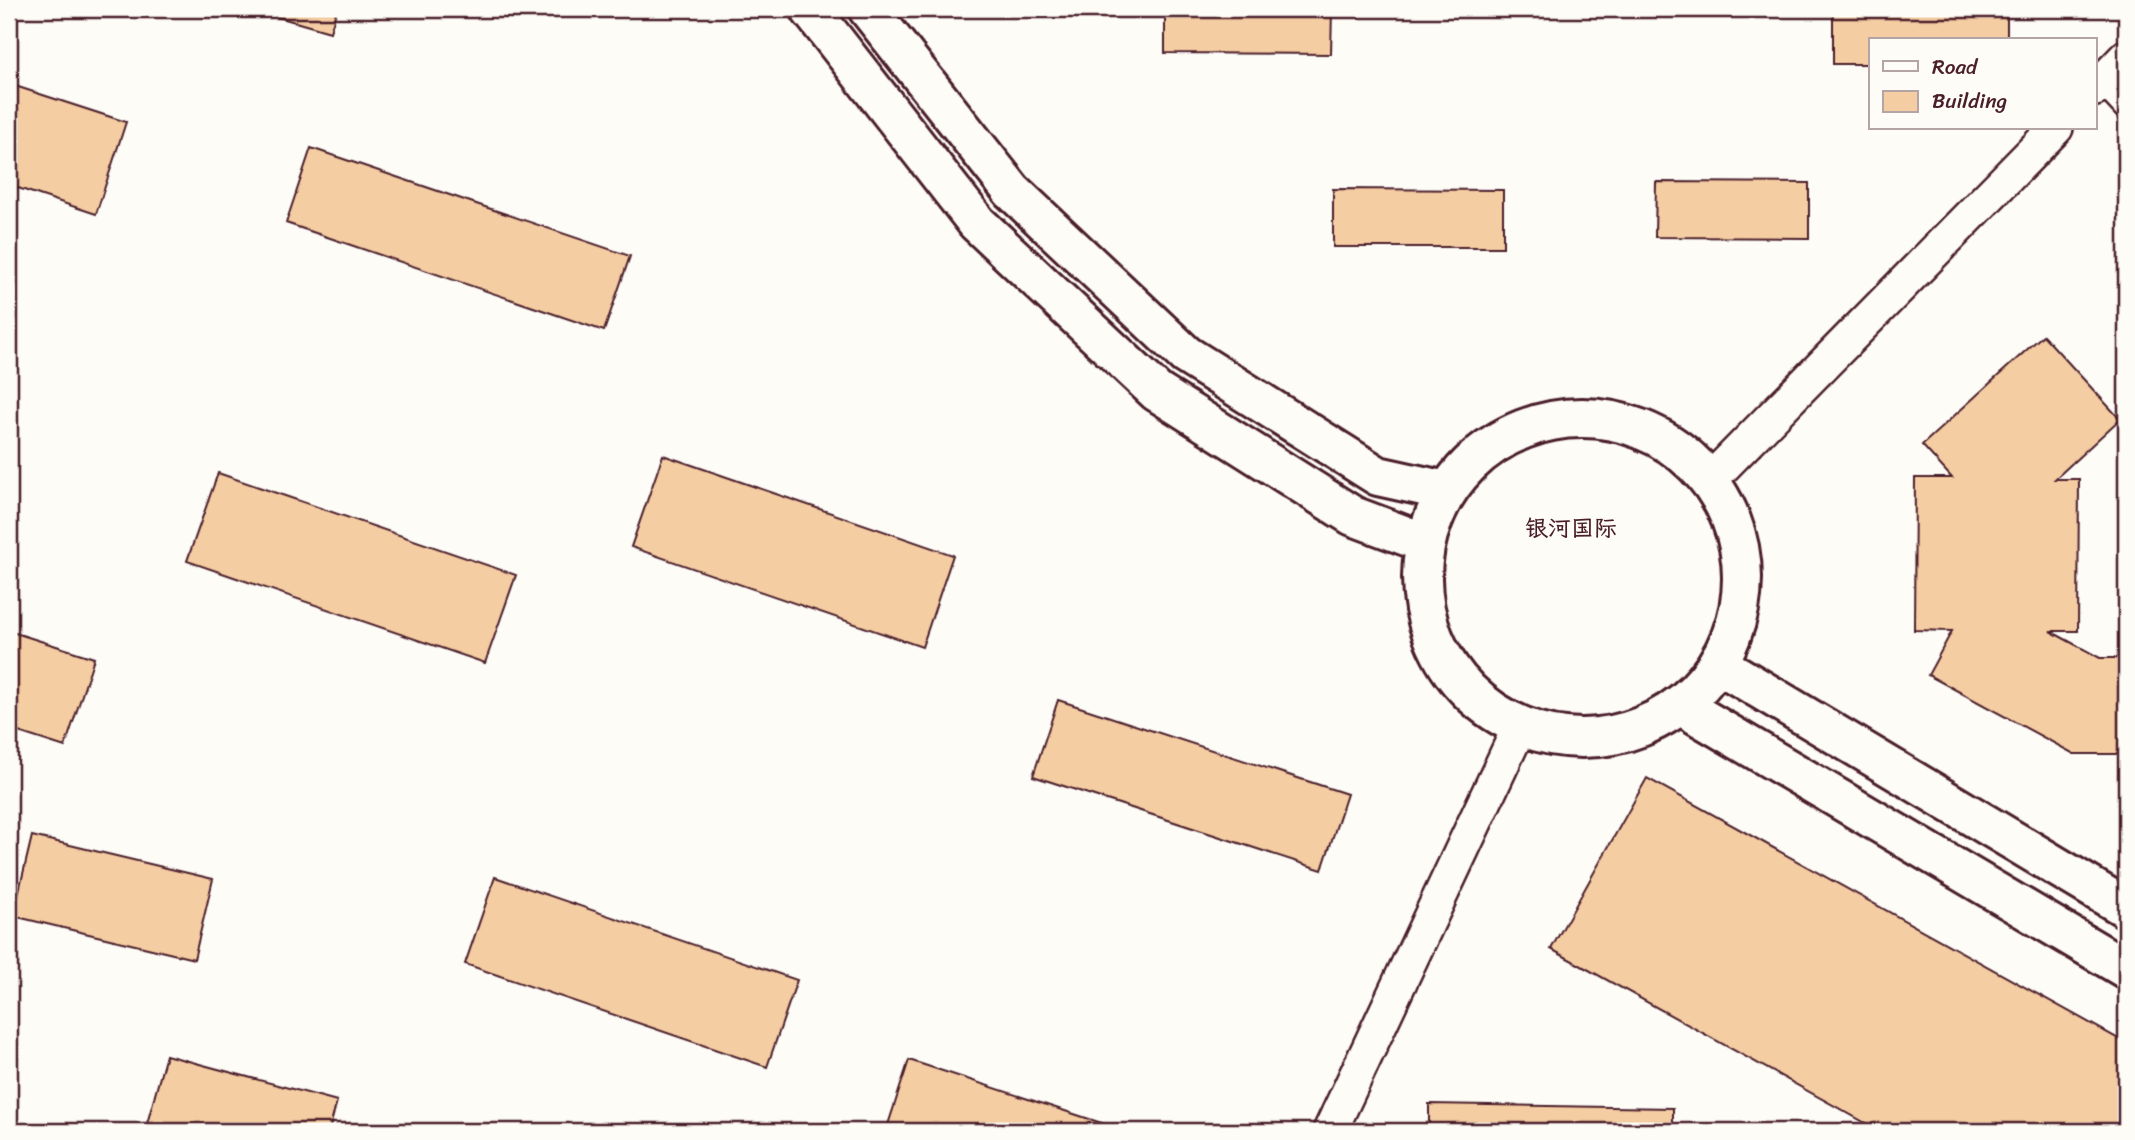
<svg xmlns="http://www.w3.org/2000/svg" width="2135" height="1140" viewBox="0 0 2135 1140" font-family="Sriracha,'LXGW WenKai TC',sans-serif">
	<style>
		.building { fill: #f4cda3; stroke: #4a1f2b; stroke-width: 2 }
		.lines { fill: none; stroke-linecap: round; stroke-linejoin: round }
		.lane-casing { stroke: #4a1f2b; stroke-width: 21 }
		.street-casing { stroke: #4a1f2b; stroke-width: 38 }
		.secondary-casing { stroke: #4a1f2b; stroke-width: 44 }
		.lane { stroke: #fdfcf7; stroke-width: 16 }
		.street { stroke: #fdfcf7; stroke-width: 33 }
		.secondary { stroke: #fdfcf7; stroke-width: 38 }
		.labels { text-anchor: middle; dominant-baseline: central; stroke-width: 7; stroke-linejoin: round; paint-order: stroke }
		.neighbourhood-label { font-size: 23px; font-weight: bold; fill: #4a1f2b; stroke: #fdfcf7 }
	</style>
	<rect width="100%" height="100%" fill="#fdfcf7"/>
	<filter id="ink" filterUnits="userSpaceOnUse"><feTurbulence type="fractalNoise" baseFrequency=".0143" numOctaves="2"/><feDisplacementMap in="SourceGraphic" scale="14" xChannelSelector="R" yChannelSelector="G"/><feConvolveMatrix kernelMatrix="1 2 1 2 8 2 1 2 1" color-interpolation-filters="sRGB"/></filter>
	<g filter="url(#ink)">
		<path class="building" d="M 250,9 L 337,9 L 330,32 Z
			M 1165,9 L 1332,9 L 1331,54 L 1165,53 Z
			M 1833,9 L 2007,9 L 2007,40 L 1871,40 L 1871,64 L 1833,64 Z
			M 9,84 L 126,122 L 96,214 L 9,185 Z
			M 311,148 L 630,256 L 604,331 L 286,223 Z
			M 1656,182 L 1809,183 L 1809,238 L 1655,237 Z
			M 1333,189 L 1503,190 L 1503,247 L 1333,247 Z
			M 2043,335 L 2120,419 L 2055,479 L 2079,479 L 2078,631 L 2050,631 L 2100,658 L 2126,658 L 2126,754 L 2074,754 L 1928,675 L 1952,631 L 1914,630 L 1915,478 L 1952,478 L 1922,445 Z
			M 663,455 L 953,555 L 922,647 L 631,547 Z
			M 218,473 L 516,575 L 485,663 L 187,561 Z
			M 9,631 L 94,658 L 65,747 L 9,729 Z
			M 1058,700 L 1347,794 L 1322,870 L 1033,776 Z
			M 1647,778 L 2126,1043 L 2126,1131 L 1880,1131 L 1551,949 Z
			M 32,836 L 213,879 L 194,959 L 13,916 Z
			M 495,877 L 797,980 L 767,1067 L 465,964 Z
			M 166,1055 L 337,1101 L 329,1131 L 145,1131 Z
			M 909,1060 L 1126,1131 L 886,1131 Z
			M 1429,1104 L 1673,1108 L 1673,1131 L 1429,1131 Z"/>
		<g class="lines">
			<g class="lane-casing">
				<path id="lane" d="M 2099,84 L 2126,113"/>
			</g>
			<g class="street-casing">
				<path id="street" d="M 2095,89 L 2126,57
					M 1710,480 L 2056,128
					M 1330,1131 L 1520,726"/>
			</g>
			<g class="secondary-casing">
				<path id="secondary" d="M 810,9 L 977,223 L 1157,392 L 1353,516 L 1425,543
					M 868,9 L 1012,191 L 1186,355 L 1378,476 L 1446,491
					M1422 578a160 160 0 1 1 320 0a160 160 0 1 1-320 0Z
					M 1718,664 L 2126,908
					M 1680,705 L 2126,969"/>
			</g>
			<use href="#lane" class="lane"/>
			<use href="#street" class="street"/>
			<use href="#secondary" class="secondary"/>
		</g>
	</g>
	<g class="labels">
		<g class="neighbourhood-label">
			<text x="1571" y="528">银河国际</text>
		</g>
	</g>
	<rect width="2135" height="1140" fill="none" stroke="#fdfcf7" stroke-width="35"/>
	<rect x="18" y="18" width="2100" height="1105" fill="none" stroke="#4a1f2b" stroke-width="2.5" filter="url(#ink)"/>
	<rect x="1869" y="38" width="228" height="91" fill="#fdfcf7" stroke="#b5a4a5" stroke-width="2"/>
	<rect x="1883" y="61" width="35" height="10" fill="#fdfcf7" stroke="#b5a4a5" stroke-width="2"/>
	<text x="1932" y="74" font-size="21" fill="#4a1f2b">Road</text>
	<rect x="1883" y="91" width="35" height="21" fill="#f4cda3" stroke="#b5a4a5" stroke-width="2"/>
	<text x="1932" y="108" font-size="21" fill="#4a1f2b">Building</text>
</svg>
